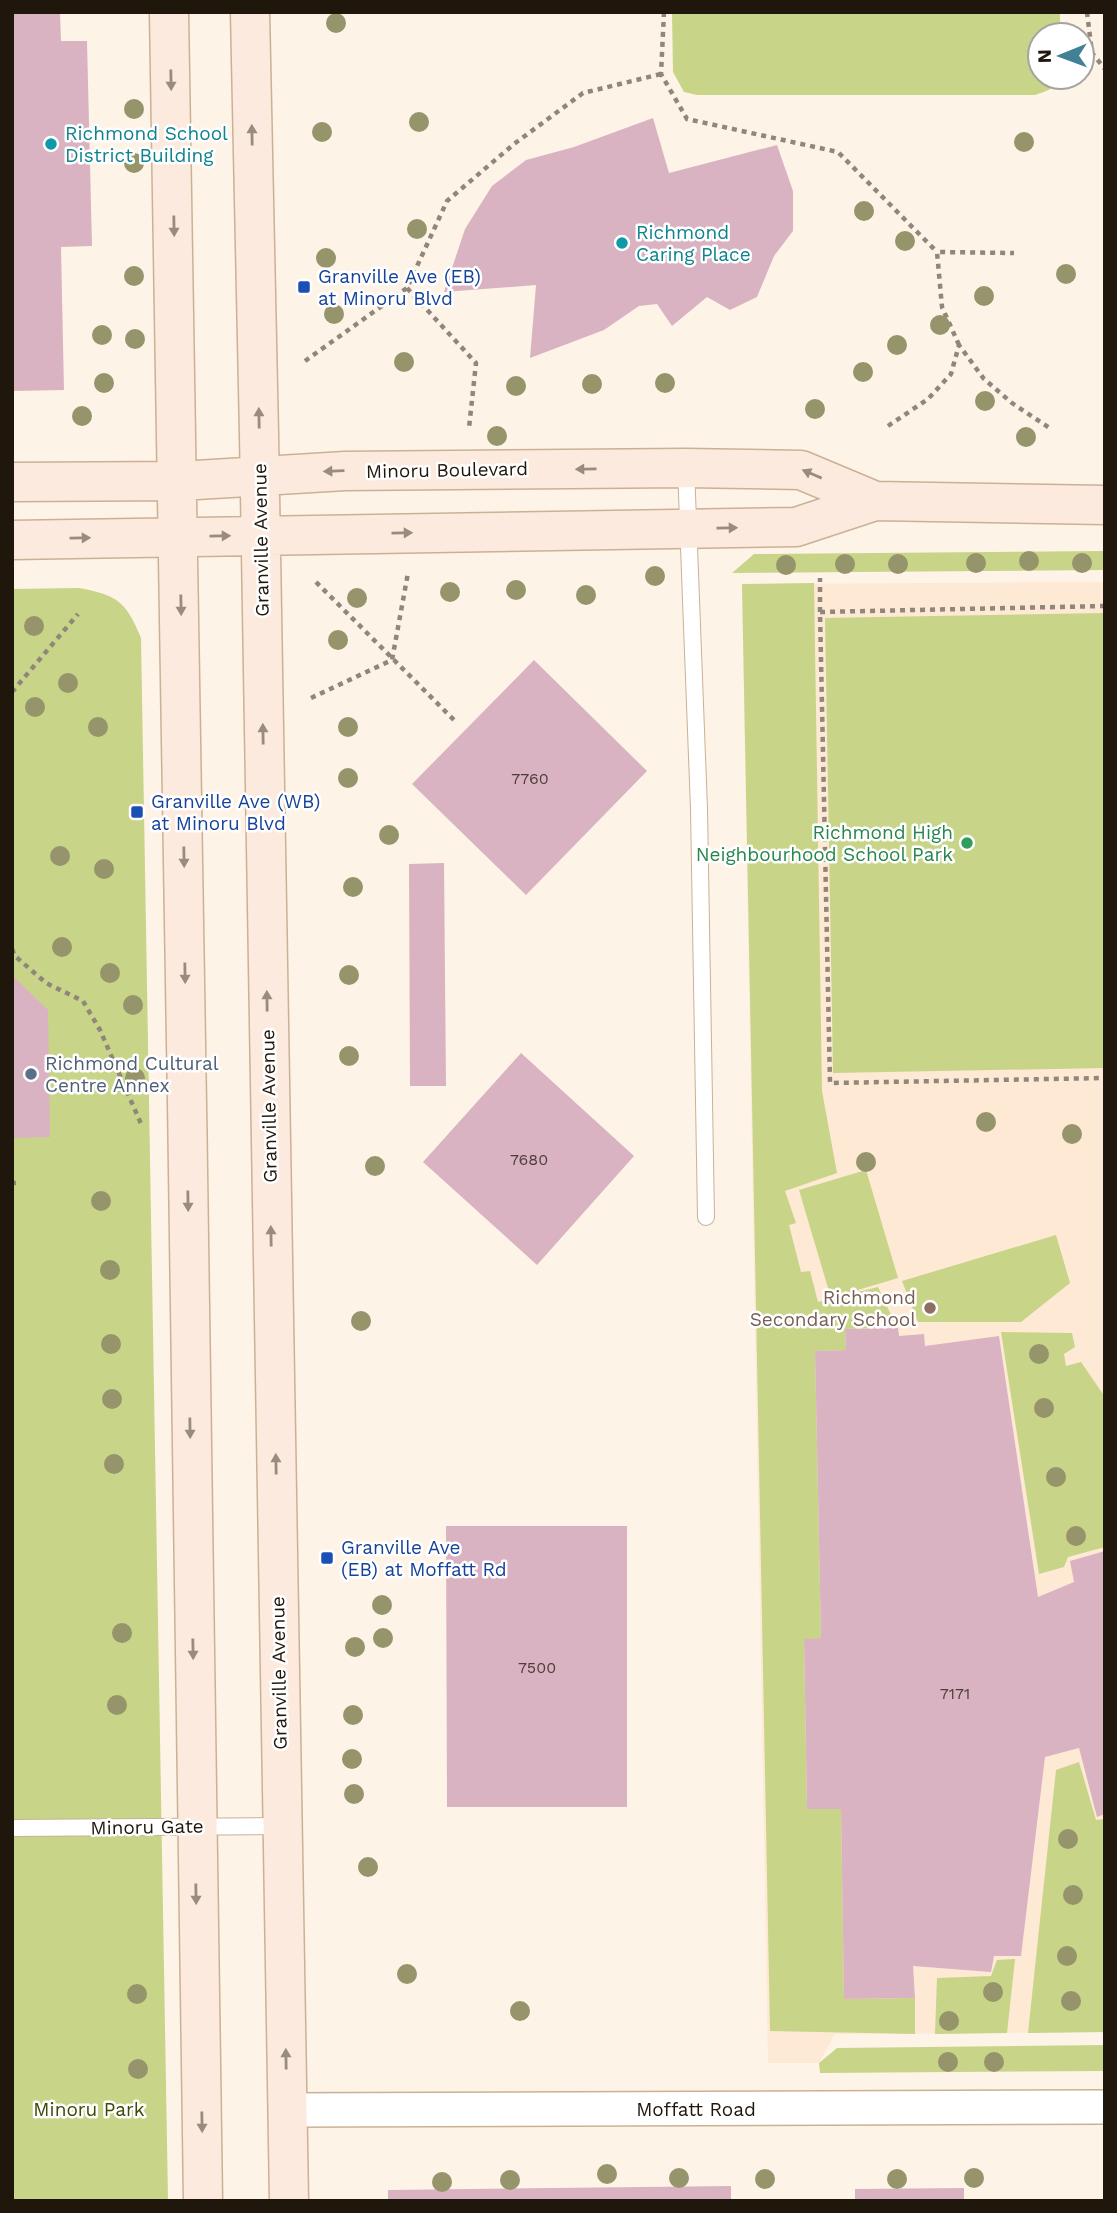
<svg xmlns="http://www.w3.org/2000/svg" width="1117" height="2213" viewBox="0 0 1117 2213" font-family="'Work Sans',sans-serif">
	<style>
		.built { fill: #fde9d4 }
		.green { fill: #c8d488 }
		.building { fill: #dab3c2 }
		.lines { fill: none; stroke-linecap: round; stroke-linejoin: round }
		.lane-casing { stroke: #cbb194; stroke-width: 18 }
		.street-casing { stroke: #cbb194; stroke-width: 36 }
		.secondary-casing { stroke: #cbb194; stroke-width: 41 }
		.path { stroke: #90867b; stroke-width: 4.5; stroke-dasharray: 5 5; stroke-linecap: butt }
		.lane { stroke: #fff; stroke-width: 16 }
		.street { stroke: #fff; stroke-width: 33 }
		.secondary { stroke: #fceade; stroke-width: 38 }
		.tree { fill: #96946b }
		.oneway { fill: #998b80 }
		.culture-dot { fill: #0f9aa8; stroke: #fff; stroke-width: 2.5 }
		.transit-dot { fill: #1a4fb4; stroke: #fff; stroke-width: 2.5 }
		.leisure-dot { fill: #2e9e5b; stroke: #fff; stroke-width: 2.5 }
		.service-dot { fill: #5c6f8a; stroke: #fff; stroke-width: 2.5 }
		.education-dot { fill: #8d6e63; stroke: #fff; stroke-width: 2.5 }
		.labels { text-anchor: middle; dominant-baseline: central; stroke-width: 5; stroke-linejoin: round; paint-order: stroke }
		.number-label { font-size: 16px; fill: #4e3e3a }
		.culture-label { font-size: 19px; fill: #0d838f; stroke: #fff; text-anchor: start }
		.transit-label { font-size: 19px; fill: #164399; stroke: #fff; text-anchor: start }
		.street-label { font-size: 19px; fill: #20170c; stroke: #fff }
		.leisure-label { font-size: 19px; fill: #27864d; stroke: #fff; text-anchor: end }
		.service-label { font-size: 19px; fill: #4e5e75; stroke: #fff; text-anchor: start }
		.education-label { font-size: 19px; fill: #785e54; stroke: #fff; text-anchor: end }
		.park-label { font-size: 19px; fill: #404705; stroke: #fff }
	</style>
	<rect width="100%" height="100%" fill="#fef3e7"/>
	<path class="built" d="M 1105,582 L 1105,2032 L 835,2034 L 819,2063 L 768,2063 L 742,584 Z"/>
	<path class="green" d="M 672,12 L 1060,12 L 1060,35 L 1040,35 L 1040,77 L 1060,77 C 1056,89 1046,91 1035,95 L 697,95 L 684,92 L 673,72 Z
		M 1105,551 L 1105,570 L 732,573 L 754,554 Z
		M 814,583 L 822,1091 L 837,1173 L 785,1191 L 796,1223 L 789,1225 L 801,1272 L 810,1271 L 818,1302 L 878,1287 L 894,1321 L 878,1322 L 877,1328 L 845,1329 L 846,1350 L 815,1351 L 821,1638 L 804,1640 L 807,1809 L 841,1809 L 844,1999 L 915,1998 L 915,2034 L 770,2031 L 742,584 Z
		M 79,588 C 118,595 126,602 141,638 L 168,2201 L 12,2201 L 12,589 Z
		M 1105,613 L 1105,1068 L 833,1073 L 825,618 Z
		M 866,1170 L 898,1278 L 831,1298 L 799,1190 Z
		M 1056,1235 L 1070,1283 L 1021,1322 L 918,1322 L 902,1281 Z
		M 1001,1332 L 1072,1333 L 1075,1347 L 1064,1354 L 1066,1366 L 1081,1362 L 1105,1397 L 1105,1547 L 1068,1557 L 1064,1567 L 1039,1574 Z
		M 1079,1762 L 1096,1820 L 1104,1819 L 1105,1823 L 1105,2032 L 1028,2033 L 1056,1770 Z
		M 1015,1959 L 1007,2033 L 935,2034 L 937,1978 L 991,1976 L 997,1960 Z
		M 1105,2045 L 1105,2071 L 820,2073 L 819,2063 L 837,2048 Z"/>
	<path class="building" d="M 12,12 L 60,12 L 61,41 L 87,41 L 92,246 L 61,247 L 64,390 L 12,391 Z
		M 653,118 L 669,173 L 777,145 L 793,191 L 793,231 L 774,256 L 757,297 L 730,310 L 707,297 L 672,326 L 657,304 L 639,306 L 604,330 L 530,358 L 536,285 L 444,292 L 465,229 L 492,186 L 526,160 L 574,147 Z
		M 534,660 L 647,771 L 526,895 L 412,784 Z
		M 444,863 L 446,1086 L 410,1086 L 409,864 Z
		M 12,975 L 48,1010 L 50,1137 L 12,1138 Z
		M 521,1053 L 634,1156 L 537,1265 L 423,1162 Z
		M 898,1328 L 899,1336 L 924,1334 L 925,1346 L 999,1336 L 1038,1597 L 1074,1582 L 1070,1561 L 1105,1551 L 1105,1814 L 1097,1817 L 1079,1748 L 1045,1757 L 1021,1956 L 994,1956 L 991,1972 L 913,1966 L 915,1998 L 844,1999 L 841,1809 L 807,1809 L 804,1639 L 821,1638 L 815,1351 L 846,1350 L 845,1329 Z
		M 446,1526 L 627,1526 L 627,1807 L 447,1807 Z
		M 731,2186 L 731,2201 L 388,2201 L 388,2190 Z
		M 964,2188 L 964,2201 L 855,2201 L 855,2189 Z"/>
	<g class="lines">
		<g class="lane-casing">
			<path id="lane" d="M 686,468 L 699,809 L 706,1217
				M 12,1828 L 281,1826"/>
		</g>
		<g class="street-casing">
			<path id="street" d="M 287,2110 L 1105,2107"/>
		</g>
		<g class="secondary-casing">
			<path id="secondary" d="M 169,12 C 187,742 188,1471 203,2201
				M 250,12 L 259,434 L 289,2201
				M 12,482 L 180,481 L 345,471 L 686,468 L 801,470 L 875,501
				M 12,540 L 796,527 L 875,501 L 1105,505"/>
		</g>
		<path class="path" d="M 664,12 L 661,74 L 687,119 L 838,152 L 937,252
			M 1087,12 L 1092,53 L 1105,69
			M 407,288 L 476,363 L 469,428
			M 959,345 L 942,307 L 937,252 L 1014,253
			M 305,361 L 407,288 L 447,201 L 514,144 L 583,93 L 661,74
			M 888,426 L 928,399 L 951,374 L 959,345 L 984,379 L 1012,403 L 1051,429
			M 316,582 L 456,722
			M 1105,606 L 820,612 L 830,1083 L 1105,1078
			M 820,612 L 820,578
			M 12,692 L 78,614
			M 311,698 L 392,660 L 408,573
			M 12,949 L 15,956 L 46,983 L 83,1001 L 100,1030 L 142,1126
			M 12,1183 L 16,1183"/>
		<use href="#lane" class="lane"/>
		<use href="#street" class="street"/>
		<use href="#secondary" class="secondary"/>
	</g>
	<g class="tree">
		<circle cx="336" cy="23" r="10"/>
		<circle cx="134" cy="109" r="10"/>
		<circle cx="419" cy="122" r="10"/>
		<circle cx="322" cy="132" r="10"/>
		<circle cx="1024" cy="142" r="10"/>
		<circle cx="134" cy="163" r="10"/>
		<circle cx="864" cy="211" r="10"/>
		<circle cx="417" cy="229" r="10"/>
		<circle cx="905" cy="241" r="10"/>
		<circle cx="326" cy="258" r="10"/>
		<circle cx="1066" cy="274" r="10"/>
		<circle cx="134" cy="276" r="10"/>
		<circle cx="984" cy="296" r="10"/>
		<circle cx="334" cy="314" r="10"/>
		<circle cx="940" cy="325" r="10"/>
		<circle cx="102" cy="335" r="10"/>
		<circle cx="135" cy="339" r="10"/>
		<circle cx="897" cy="345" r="10"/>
		<circle cx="404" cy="362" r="10"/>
		<circle cx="863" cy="372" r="10"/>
		<circle cx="104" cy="383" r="10"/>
		<circle cx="665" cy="383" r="10"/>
		<circle cx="592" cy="384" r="10"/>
		<circle cx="516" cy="386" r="10"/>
		<circle cx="985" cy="401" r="10"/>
		<circle cx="815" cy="409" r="10"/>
		<circle cx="82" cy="416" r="10"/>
		<circle cx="497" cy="436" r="10"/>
		<circle cx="1026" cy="437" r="10"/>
		<circle cx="1029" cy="561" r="10"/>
		<circle cx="976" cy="563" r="10"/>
		<circle cx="1082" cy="563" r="10"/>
		<circle cx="845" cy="564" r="10"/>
		<circle cx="898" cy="564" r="10"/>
		<circle cx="786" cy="565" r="10"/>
		<circle cx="655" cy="576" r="10"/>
		<circle cx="516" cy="590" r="10"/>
		<circle cx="450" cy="592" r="10"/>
		<circle cx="586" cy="595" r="10"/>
		<circle cx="357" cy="598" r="10"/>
		<circle cx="34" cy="626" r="10"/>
		<circle cx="338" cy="640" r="10"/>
		<circle cx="68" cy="683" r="10"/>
		<circle cx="35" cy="707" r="10"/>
		<circle cx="98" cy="727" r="10"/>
		<circle cx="348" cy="727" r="10"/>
		<circle cx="348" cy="778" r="10"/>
		<circle cx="389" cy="835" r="10"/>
		<circle cx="60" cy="856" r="10"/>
		<circle cx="104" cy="869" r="10"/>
		<circle cx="353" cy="887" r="10"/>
		<circle cx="62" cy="947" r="10"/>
		<circle cx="110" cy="973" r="10"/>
		<circle cx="349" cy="975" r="10"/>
		<circle cx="133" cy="1005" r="10"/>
		<circle cx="349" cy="1056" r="10"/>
		<circle cx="135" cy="1078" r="10"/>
		<circle cx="986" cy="1122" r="10"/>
		<circle cx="1072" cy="1134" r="10"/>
		<circle cx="866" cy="1162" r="10"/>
		<circle cx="375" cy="1166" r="10"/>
		<circle cx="101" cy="1201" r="10"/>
		<circle cx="110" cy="1270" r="10"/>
		<circle cx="361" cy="1321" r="10"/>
		<circle cx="111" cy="1344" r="10"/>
		<circle cx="1039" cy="1354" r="10"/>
		<circle cx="112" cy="1399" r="10"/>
		<circle cx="1044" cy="1408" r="10"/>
		<circle cx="114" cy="1464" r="10"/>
		<circle cx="1056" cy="1477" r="10"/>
		<circle cx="1076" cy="1536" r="10"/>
		<circle cx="382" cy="1605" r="10"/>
		<circle cx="122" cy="1633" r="10"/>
		<circle cx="383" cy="1638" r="10"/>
		<circle cx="355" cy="1647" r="10"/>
		<circle cx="117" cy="1705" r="10"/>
		<circle cx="353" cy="1715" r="10"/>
		<circle cx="352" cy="1759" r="10"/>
		<circle cx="354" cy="1794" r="10"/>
		<circle cx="1068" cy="1839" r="10"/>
		<circle cx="368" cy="1867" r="10"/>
		<circle cx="1073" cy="1895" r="10"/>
		<circle cx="1067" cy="1956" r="10"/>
		<circle cx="407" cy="1974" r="10"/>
		<circle cx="993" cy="1992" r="10"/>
		<circle cx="137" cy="1994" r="10"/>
		<circle cx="1071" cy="2001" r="10"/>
		<circle cx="520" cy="2011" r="10"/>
		<circle cx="949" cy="2021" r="10"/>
		<circle cx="948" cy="2062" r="10"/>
		<circle cx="994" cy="2062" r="10"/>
		<circle cx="138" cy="2069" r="10"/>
		<circle cx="607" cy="2174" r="10"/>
		<circle cx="679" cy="2178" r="10"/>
		<circle cx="974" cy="2178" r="10"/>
		<circle cx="765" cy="2179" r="10"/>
		<circle cx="897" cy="2179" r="10"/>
		<circle cx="510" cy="2180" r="10"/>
		<circle cx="442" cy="2182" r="10"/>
	</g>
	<defs><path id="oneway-solid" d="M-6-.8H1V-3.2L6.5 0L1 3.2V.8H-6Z" transform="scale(1.75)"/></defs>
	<g class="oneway">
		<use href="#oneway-solid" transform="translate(171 80) rotate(89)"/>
		<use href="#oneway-solid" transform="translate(252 135) rotate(-91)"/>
		<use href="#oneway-solid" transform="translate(174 226) rotate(89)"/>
		<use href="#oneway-solid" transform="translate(259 418) rotate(-91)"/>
		<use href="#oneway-solid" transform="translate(586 469) rotate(179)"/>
		<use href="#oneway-solid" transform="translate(334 471) rotate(178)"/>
		<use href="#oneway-solid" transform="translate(812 474) rotate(-157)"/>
		<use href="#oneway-solid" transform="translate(727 528) rotate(-1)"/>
		<use href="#oneway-solid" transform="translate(402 533) rotate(-1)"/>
		<use href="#oneway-solid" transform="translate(220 536) rotate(-1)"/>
		<use href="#oneway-solid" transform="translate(80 538) rotate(-1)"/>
		<use href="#oneway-solid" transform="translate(181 605) rotate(89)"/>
		<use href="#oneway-solid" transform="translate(263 734) rotate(-91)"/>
		<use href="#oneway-solid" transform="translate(184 857) rotate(89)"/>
		<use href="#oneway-solid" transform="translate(185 973) rotate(89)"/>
		<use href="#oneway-solid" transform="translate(267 1001) rotate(-91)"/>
		<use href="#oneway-solid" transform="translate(188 1201) rotate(89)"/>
		<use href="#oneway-solid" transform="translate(271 1236) rotate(-91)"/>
		<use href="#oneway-solid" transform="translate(190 1428) rotate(89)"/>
		<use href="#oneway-solid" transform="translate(276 1464) rotate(-91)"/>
		<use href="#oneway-solid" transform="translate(193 1649) rotate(89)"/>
		<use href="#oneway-solid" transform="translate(196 1894) rotate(89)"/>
		<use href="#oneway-solid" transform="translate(286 2059) rotate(-91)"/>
		<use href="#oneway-solid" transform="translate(202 2122) rotate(89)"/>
	</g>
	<g class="culture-dot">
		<circle cx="51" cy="144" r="7"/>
		<circle cx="622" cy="243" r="7"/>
	</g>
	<g class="transit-dot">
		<rect x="297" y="280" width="14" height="14" rx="3.5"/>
		<rect x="130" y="805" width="14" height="14" rx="3.5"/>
		<rect x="320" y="1551" width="14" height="14" rx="3.5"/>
	</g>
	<circle class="leisure-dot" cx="967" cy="843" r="7"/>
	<circle class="service-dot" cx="31" cy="1074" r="7"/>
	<circle class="education-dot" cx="930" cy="1308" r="7"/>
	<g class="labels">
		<g class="number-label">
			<text x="530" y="778">7760</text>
			<text x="529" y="1159">7680</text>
			<text x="537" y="1667">7500</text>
			<text x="955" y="1693">7171</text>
		</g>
		<g class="culture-label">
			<text x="65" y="133">Richmond School<tspan x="65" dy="22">District Building</tspan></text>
			<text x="636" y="232">Richmond<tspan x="636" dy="22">Caring Place</tspan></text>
		</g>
		<g class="transit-label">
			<text x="318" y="276">Granville Ave (EB)<tspan x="318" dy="22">at Minoru Blvd</tspan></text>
			<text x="151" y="801">Granville Ave (WB)<tspan x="151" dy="22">at Minoru Blvd</tspan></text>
			<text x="341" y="1547">Granville Ave<tspan x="341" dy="22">(EB) at Moffatt Rd</tspan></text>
		</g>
		<g class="street-label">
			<text transform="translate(447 470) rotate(-1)">Minoru Boulevard</text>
			<text transform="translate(261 540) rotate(-91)">Granville Avenue</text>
			<text transform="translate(269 1106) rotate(-91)">Granville Avenue</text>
			<text transform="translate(279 1673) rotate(-91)">Granville Avenue</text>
			<text transform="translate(147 1827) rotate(-1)">Minoru Gate</text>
			<text x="696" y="2109">Moffatt Road</text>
		</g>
		<g class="leisure-label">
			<text x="953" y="832">Richmond High<tspan x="953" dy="22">Neighbourhood School Park</tspan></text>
		</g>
		<g class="service-label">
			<text x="45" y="1063">Richmond Cultural<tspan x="45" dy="22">Centre Annex</tspan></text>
		</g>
		<g class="education-label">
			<text x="916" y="1297">Richmond<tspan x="916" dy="22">Secondary School</tspan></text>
		</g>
		<g class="park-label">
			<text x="89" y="2109">Minoru Park</text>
		</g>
	</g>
	<rect width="1117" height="2213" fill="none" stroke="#20170c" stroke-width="28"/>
	<g transform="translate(1061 56) rotate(269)"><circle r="33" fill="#ffffff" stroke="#a6a29e" stroke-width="2"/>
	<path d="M0-5L12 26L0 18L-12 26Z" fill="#428195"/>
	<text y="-10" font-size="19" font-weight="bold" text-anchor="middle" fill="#20170c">N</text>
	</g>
</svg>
